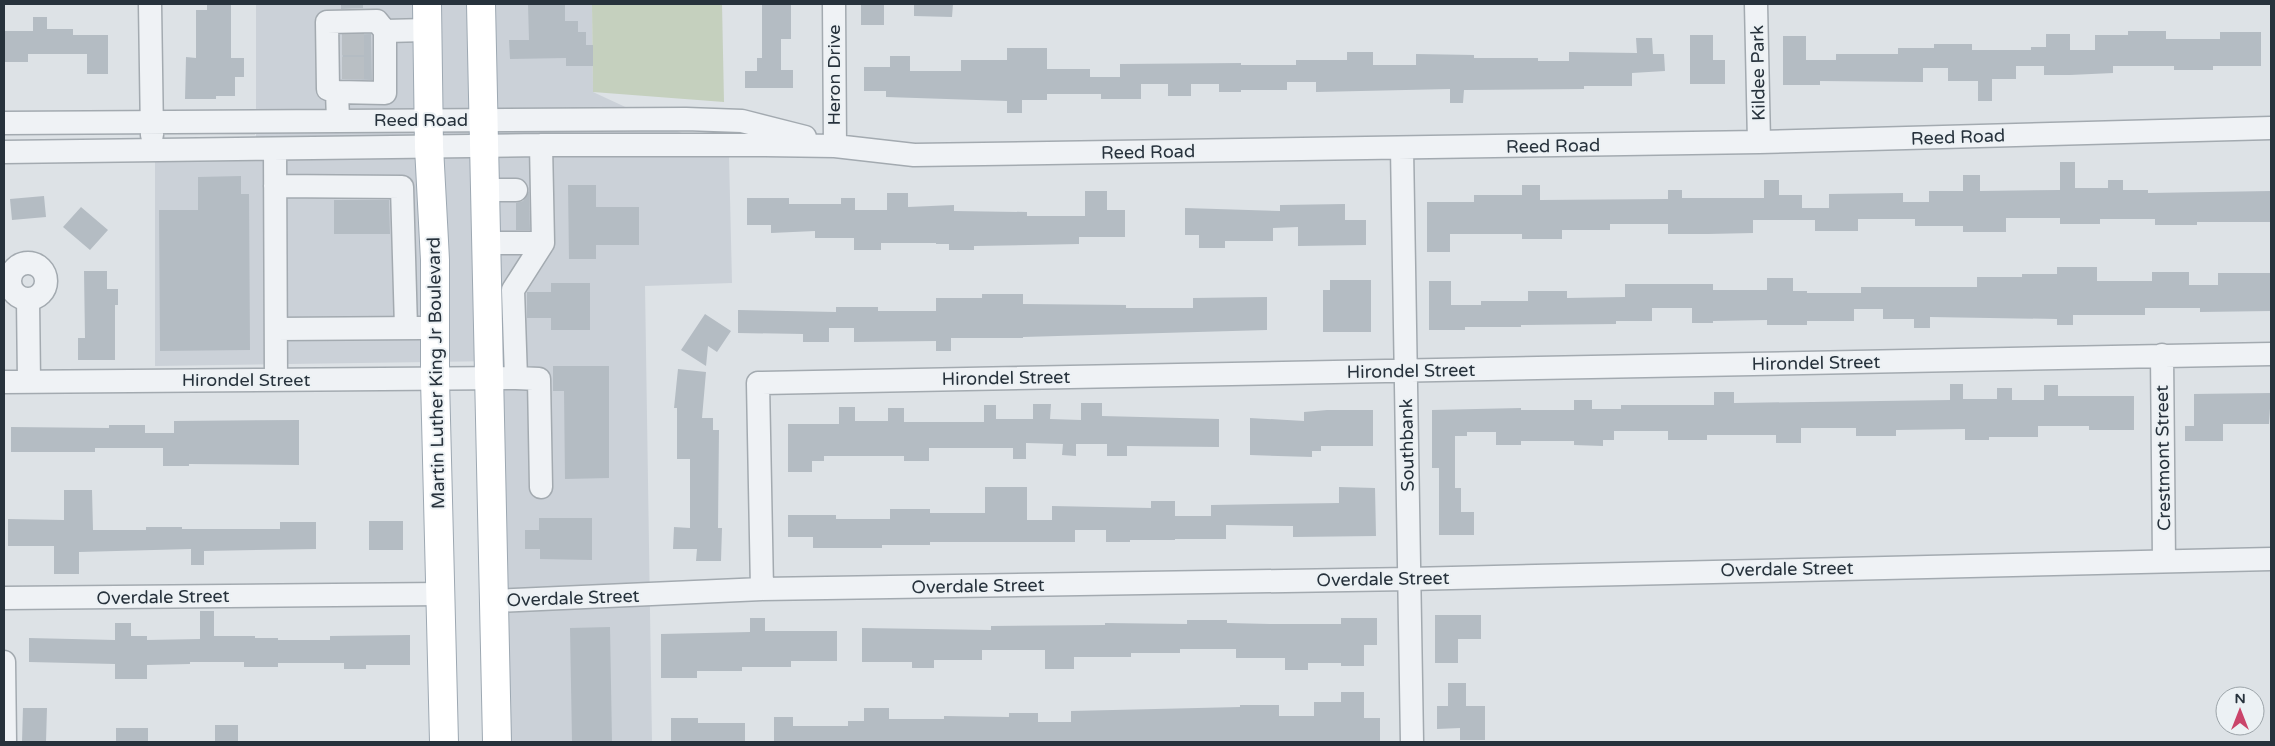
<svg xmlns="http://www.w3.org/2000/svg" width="2275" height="746" viewBox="0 0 2275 746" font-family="'Varela Round',sans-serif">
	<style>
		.built { fill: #cbd1d8 }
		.green { fill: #c5d0be }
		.building { fill: #b4bcc3 }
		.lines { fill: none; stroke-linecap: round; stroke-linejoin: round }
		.minor-tunnel { stroke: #b9bfc4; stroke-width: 22; stroke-dasharray: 22 11; stroke-linecap: butt }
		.minor-casing { stroke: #a3aab0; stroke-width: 25 }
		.major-casing { stroke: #9da8b2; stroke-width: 30 }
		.minor { stroke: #eff2f5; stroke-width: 22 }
		.major { stroke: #fff; stroke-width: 28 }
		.labels { text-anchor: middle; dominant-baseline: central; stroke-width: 4; stroke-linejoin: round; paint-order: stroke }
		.street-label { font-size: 18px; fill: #27323c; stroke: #ecf1f4 }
	</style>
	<rect width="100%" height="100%" fill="#dde2e6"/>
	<path class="built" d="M 256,4 L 592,4 L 593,92 L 729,155 L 732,283 L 645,286 L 652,742 L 505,742 L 498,361 L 155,366 L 155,158 L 256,157 Z"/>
	<path class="green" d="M 592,4 L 722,4 L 724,102 L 593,92 Z"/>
	<path class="building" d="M 207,4 L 231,4 L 231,58 L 244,58 L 244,77 L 235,77 L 235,96 L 216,96 L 216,99 L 185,99 L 186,57 L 196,58 L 196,10 L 207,10 Z
		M 341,4 L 363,4 L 363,8 L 341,9 Z
		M 528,4 L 565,4 L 565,21 L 578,21 L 578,32 L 586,32 L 586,45 L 593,45 L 593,66 L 566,66 L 566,58 L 510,59 L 509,40 L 529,40 Z
		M 762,4 L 791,4 L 791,39 L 781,39 L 781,70 L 793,70 L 793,88 L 745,88 L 745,71 L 757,71 L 757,58 L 762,58 Z
		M 861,4 L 884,4 L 884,25 L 861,25 Z
		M 914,4 L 953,4 L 952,17 L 914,16 Z
		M 33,17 L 47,17 L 47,29 L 73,29 L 73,35 L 108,35 L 108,74 L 87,74 L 87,54 L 28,54 L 28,62 L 4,62 L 4,31 L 33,31 Z
		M 2128,31 L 2166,31 L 2166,39 L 2220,39 L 2220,32 L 2261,32 L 2261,66 L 2213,66 L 2213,70 L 2174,70 L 2174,66 L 2113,66 L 2113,73 L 2070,75 L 2044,75 L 2044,66 L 2016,66 L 2016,79 L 1992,79 L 1992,101 L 1978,101 L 1978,81 L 1948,81 L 1948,68 L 1923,68 L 1923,82 L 1820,81 L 1820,85 L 1783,85 L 1783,36 L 1806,36 L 1806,60 L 1836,60 L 1836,54 L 1898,54 L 1898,48 L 1934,48 L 1934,44 L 1972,44 L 1972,50 L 2031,50 L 2031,47 L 2046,47 L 2046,34 L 2070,34 L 2070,50 L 2095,50 L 2095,35 L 2128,35 Z
		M 371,34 L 372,80 L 343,79 L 342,35 Z
		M 1690,35 L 1713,35 L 1713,60 L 1725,60 L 1725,84 L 1690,84 Z
		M 1636,38 L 1652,38 L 1653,54 L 1664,54 L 1665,71 L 1632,73 L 1632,86 L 1584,86 L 1584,89 L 1464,90 L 1463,103 L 1450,103 L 1450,89 L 1316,92 L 1316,82 L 1287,82 L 1287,90 L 1241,90 L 1241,92 L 1219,92 L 1219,84 L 1191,84 L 1191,96 L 1168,96 L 1168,84 L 1141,84 L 1141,99 L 1101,99 L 1101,94 L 1047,94 L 1047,100 L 1022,100 L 1022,113 L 1007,113 L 1007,101 L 886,97 L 886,91 L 864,91 L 864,67 L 890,67 L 890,56 L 910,56 L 910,71 L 961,71 L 961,60 L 1007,60 L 1007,48 L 1047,48 L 1047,69 L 1090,69 L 1090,77 L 1120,77 L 1120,64 L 1241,63 L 1241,65 L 1296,65 L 1296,60 L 1347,60 L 1347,52 L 1373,52 L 1373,65 L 1416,65 L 1416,54 L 1474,55 L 1474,58 L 1538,58 L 1538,61 L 1569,61 L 1569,52 L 1637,53 Z
		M 2060,162 L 2075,162 L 2075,188 L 2108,188 L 2108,180 L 2123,180 L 2123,190 L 2148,190 L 2148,193 L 2271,191 L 2271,222 L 2197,222 L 2197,225 L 2155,225 L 2155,219 L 2100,219 L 2100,224 L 2060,224 L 2060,218 L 2006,218 L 2006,232 L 1963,232 L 1963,226 L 1915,226 L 1915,219 L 1858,219 L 1858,231 L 1815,231 L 1815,220 L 1753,220 L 1753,233 L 1708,234 L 1668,234 L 1668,224 L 1610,224 L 1610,230 L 1562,230 L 1562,239 L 1522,239 L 1522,234 L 1450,234 L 1450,252 L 1427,252 L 1427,202 L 1474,202 L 1474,195 L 1522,195 L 1522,185 L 1540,185 L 1540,200 L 1668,199 L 1668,190 L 1682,190 L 1682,198 L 1764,198 L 1764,180 L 1779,180 L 1779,195 L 1802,195 L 1802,208 L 1829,208 L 1829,194 L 1903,193 L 1903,202 L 1929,202 L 1929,191 L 1963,191 L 1963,175 L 1980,175 L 1980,191 L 2060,190 Z
		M 241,176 L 241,194 L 249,194 L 250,350 L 160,351 L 159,210 L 198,210 L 198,177 Z
		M 568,185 L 596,185 L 596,207 L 639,207 L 639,245 L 596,245 L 596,259 L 569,259 Z
		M 529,191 L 530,230 L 516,230 L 516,203 L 523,201 Z
		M 1085,191 L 1107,191 L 1107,210 L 1125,210 L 1125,237 L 1079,237 L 1079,244 L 974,246 L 974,250 L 949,250 L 949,244 L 936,244 L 936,243 L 881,243 L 881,250 L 854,250 L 854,238 L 815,238 L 815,231 L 771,233 L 771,225 L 747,225 L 747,198 L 789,198 L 789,204 L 841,204 L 841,198 L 855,198 L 855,210 L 887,210 L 887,193 L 908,193 L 908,207 L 954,205 L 954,211 L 1027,212 L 1027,216 L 1085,216 Z
		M 44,196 L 46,217 L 12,220 L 10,199 Z
		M 334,200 L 389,200 L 390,234 L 334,234 Z
		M 1345,204 L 1345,220 L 1366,220 L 1366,245 L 1298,246 L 1298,227 L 1273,228 L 1273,241 L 1225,241 L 1225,248 L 1199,248 L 1199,235 L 1185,235 L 1185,208 L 1280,211 L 1280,205 Z
		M 81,207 L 108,230 L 90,250 L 63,227 Z
		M 2057,267 L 2097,267 L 2097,281 L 2152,281 L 2152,272 L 2189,272 L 2189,285 L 2218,285 L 2218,273 L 2271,273 L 2271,311 L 2200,312 L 2200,308 L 2145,308 L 2145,315 L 2073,315 L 2073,325 L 2057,325 L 2057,319 L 1930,317 L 1930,328 L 1914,328 L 1914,319 L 1883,319 L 1883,309 L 1854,309 L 1854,321 L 1807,321 L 1807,325 L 1767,325 L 1767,320 L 1713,321 L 1713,323 L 1692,323 L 1692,308 L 1652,308 L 1652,321 L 1616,321 L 1616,324 L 1521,325 L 1521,327 L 1465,327 L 1465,330 L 1429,330 L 1429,281 L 1451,281 L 1451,305 L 1481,305 L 1481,301 L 1528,301 L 1528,291 L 1567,291 L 1567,298 L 1625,297 L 1625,284 L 1713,284 L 1713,290 L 1767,290 L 1767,278 L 1793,278 L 1793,291 L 1807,291 L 1807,293 L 1861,293 L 1861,287 L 1977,287 L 1977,277 L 2022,277 L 2022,274 L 2057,274 Z
		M 84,271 L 107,271 L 107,289 L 118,289 L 118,305 L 115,305 L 115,360 L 78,360 L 78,338 L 85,338 Z
		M 1330,280 L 1371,280 L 1371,332 L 1323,332 L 1323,290 L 1330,290 Z
		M 551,283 L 590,283 L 590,330 L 551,330 L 551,318 L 527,318 L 527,292 L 551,292 Z
		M 982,294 L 1023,294 L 1023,304 L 1126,305 L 1126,308 L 1193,308 L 1193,298 L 1267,297 L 1267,330 L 1023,337 L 1023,338 L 951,338 L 951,351 L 936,351 L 936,341 L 854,342 L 854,328 L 829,328 L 829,342 L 803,342 L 803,334 L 738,333 L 738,310 L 836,312 L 836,307 L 878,307 L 878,311 L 936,311 L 936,298 L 982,298 Z
		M 705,314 L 731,331 L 717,352 L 708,346 L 706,366 L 681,350 Z
		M 553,366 L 609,366 L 609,478 L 565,479 L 564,391 L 553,391 Z
		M 678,369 L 706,372 L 702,418 L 713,418 L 713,430 L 719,430 L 718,528 L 722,528 L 721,561 L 696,561 L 697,549 L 673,549 L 674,527 L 690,528 L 690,459 L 677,459 L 677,408 L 674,408 Z
		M 1950,384 L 1963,384 L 1963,399 L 1997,399 L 1997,388 L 2012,388 L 2012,400 L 2044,400 L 2044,385 L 2058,385 L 2058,396 L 2134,396 L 2134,430 L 2089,430 L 2089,426 L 2038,426 L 2038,437 L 1989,437 L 1989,440 L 1965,440 L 1965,429 L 1896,430 L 1896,436 L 1856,436 L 1856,428 L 1801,428 L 1801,443 L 1776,443 L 1776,435 L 1707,435 L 1707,440 L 1668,440 L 1668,431 L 1614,431 L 1614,440 L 1603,440 L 1603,446 L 1574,445 L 1574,441 L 1521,441 L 1521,445 L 1496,445 L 1496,432 L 1467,432 L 1467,436 L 1455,436 L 1455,488 L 1461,488 L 1461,512 L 1474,512 L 1474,535 L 1439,535 L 1439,468 L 1432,468 L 1432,410 L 1521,408 L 1521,410 L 1574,410 L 1574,400 L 1592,400 L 1592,409 L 1621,409 L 1621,405 L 1714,405 L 1714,392 L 1734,392 L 1734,403 L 1950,400 Z
		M 2271,393 L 2269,424 L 2223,424 L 2223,441 L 2185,441 L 2185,426 L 2194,426 L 2194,394 Z
		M 1081,403 L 1102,403 L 1102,416 L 1219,419 L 1219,447 L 1127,446 L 1127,456 L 1107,456 L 1107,444 L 1076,444 L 1076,456 L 1062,455 L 1063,444 L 1026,443 L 1026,459 L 1013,459 L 1013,448 L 929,448 L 929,461 L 904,461 L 904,456 L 824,456 L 824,461 L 812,461 L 812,472 L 788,472 L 788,424 L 839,424 L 839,407 L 855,407 L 855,421 L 888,421 L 888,408 L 904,408 L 904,422 L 984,422 L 984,405 L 996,405 L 996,419 L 1033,419 L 1033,404 L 1051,404 L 1050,419 L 1081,420 Z
		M 1327,410 L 1373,410 L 1373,446 L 1321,446 L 1321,451 L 1312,451 L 1312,457 L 1250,455 L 1250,418 L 1304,421 L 1304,412 Z
		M 299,420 L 299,465 L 189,464 L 189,466 L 163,466 L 163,448 L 95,448 L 95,452 L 11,452 L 11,427 L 109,428 L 109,425 L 145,425 L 145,433 L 174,433 L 174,421 Z
		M 985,487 L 1027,487 L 1027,520 L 1052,520 L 1052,506 L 1151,508 L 1151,501 L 1175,501 L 1175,516 L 1211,516 L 1211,505 L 1339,503 L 1339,487 L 1375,488 L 1376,536 L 1293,537 L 1293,526 L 1226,525 L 1226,539 L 1175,539 L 1175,540 L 1130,540 L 1130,542 L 1106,542 L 1106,530 L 1075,530 L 1075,542 L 930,542 L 930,545 L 882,545 L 882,548 L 813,548 L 813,537 L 788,537 L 788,515 L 836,515 L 836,519 L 890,519 L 890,509 L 930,509 L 930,513 L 985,513 Z
		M 64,490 L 92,490 L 93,530 L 146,530 L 146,527 L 182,527 L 182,529 L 280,529 L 280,522 L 316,522 L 316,549 L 204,551 L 204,565 L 191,565 L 191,549 L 79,552 L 79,574 L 54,574 L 54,546 L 8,546 L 8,519 L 64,520 Z
		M 539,518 L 592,518 L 592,560 L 540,559 L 540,549 L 525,549 L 525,530 L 539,530 Z
		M 369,521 L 403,521 L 403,550 L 369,550 Z
		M 200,611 L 214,611 L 214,636 L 255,636 L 255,638 L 278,638 L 278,640 L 330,640 L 330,636 L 410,635 L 410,665 L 366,665 L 366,669 L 344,669 L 344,663 L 278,663 L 278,667 L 244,667 L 244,662 L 190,662 L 190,664 L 147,665 L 147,679 L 115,679 L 115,664 L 29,662 L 29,638 L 115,640 L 115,623 L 131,623 L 131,636 L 147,636 L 147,640 L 200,639 Z
		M 1435,615 L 1481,615 L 1481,639 L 1458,639 L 1458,663 L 1435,663 Z
		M 750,618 L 765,618 L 765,631 L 837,631 L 837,661 L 791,661 L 791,667 L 742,667 L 742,671 L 697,671 L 697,678 L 661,678 L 661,634 L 750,632 Z
		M 1341,618 L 1377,618 L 1377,645 L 1364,645 L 1364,666 L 1341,666 L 1341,663 L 1308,663 L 1308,670 L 1285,670 L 1285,658 L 1236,658 L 1236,649 L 1180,649 L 1180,653 L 1131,653 L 1131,657 L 1074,657 L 1074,669 L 1045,669 L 1045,650 L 982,650 L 982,660 L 934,660 L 934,668 L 912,668 L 912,662 L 862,662 L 862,628 L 991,630 L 991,626 L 1105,625 L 1105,623 L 1187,624 L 1187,620 L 1227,620 L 1227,623 L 1270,624 L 1341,624 Z
		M 610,627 L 612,742 L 572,742 L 570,628 Z
		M 1448,683 L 1466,683 L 1466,706 L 1485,706 L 1485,740 L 1460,740 L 1460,728 L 1437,729 L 1437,706 L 1448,706 Z
		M 1341,692 L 1364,692 L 1364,718 L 1380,718 L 1380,742 L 774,742 L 774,717 L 793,717 L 793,726 L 848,726 L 848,721 L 864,721 L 864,708 L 889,708 L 889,719 L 944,719 L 944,716 L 1009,717 L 1009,713 L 1038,713 L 1038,722 L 1071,722 L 1071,711 L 1240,707 L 1240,705 L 1279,705 L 1279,716 L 1314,716 L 1314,702 L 1341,702 Z
		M 23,708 L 47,708 L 46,742 L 22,742 Z
		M 671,718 L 698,718 L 698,723 L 745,723 L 745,742 L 671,742 Z
		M 215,725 L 238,725 L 238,742 L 215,742 Z
		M 116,728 L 148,728 L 148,742 L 116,742 Z"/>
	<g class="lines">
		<path class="minor-tunnel" d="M 342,44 L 375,44
			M 342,68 L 375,68"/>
		<g class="minor-casing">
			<path id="minor" d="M 150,4 L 152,135
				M 834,4 L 835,146
				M 1756,4 L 1759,142
				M 337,92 L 328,89 L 327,22 L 377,21 L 385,31
				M 338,120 L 337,92 L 385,93 L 385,31 L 427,30
				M 4,123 L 686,119 L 742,121 L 805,137
				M 1402,148 L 1412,742
				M 275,149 L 276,380
				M 4,152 L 541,145 L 765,145 L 835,146 L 914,155 L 1759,142 L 2271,128
				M 275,186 L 402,187 L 406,328
				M 485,190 L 516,190
				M 486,243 L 543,243
				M10 281a18 18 0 1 1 36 0a18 18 0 1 1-36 0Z
				M 28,299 L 29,382
				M 276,329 L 421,328
				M 2162,355 L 2164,561
				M 516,378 L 513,290 L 543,243 L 541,145
				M 4,382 L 516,378 L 539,379 L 541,487
				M 762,589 L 758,383 L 2271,354
				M 4,598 L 442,594
				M 494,601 L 762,589 L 1409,579 L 2271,559
				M 4,662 L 5,742"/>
		</g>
		<g class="major-casing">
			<path id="major" d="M 427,4 L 429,147 L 435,260 L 435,379 L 444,742
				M 481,4 L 497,742"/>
		</g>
		<use href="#minor" class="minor"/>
		<use href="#major" class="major"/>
	</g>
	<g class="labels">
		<g class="street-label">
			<text transform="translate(1758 73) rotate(-91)">Kildee Park</text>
			<text transform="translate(834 75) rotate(-90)">Heron Drive</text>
			<text x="421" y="120">Reed Road</text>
			<text transform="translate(1958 137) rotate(-2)">Reed Road</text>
			<text transform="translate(1553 146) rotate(-1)">Reed Road</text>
			<text transform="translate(1148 152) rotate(-1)">Reed Road</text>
			<text transform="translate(1816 363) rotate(-1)">Hirondel Street</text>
			<text transform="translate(1411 371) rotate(-1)">Hirondel Street</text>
			<text transform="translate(436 373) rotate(-91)">Martin Luther King Jr Boulevard</text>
			<text transform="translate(1006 378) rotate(-1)">Hirondel Street</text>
			<text x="246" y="380">Hirondel Street</text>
			<text transform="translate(1407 445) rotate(-91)">Southbank</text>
			<text transform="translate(2163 458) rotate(-91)">Crestmont Street</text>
			<text transform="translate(1787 569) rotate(-1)">Overdale Street</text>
			<text transform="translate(1383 579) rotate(-1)">Overdale Street</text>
			<text transform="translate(978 586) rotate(-1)">Overdale Street</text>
			<text transform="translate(163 597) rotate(-1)">Overdale Street</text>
			<text transform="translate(573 598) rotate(-2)">Overdale Street</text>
		</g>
	</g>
	<rect width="2275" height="746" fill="none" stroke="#27323c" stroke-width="10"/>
	<g transform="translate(2240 711)"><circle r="24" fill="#ecf1f4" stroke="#9da5aa"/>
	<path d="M0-4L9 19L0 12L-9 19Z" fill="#ca446a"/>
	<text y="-8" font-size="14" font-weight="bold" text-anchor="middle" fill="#27323c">N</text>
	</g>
</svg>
